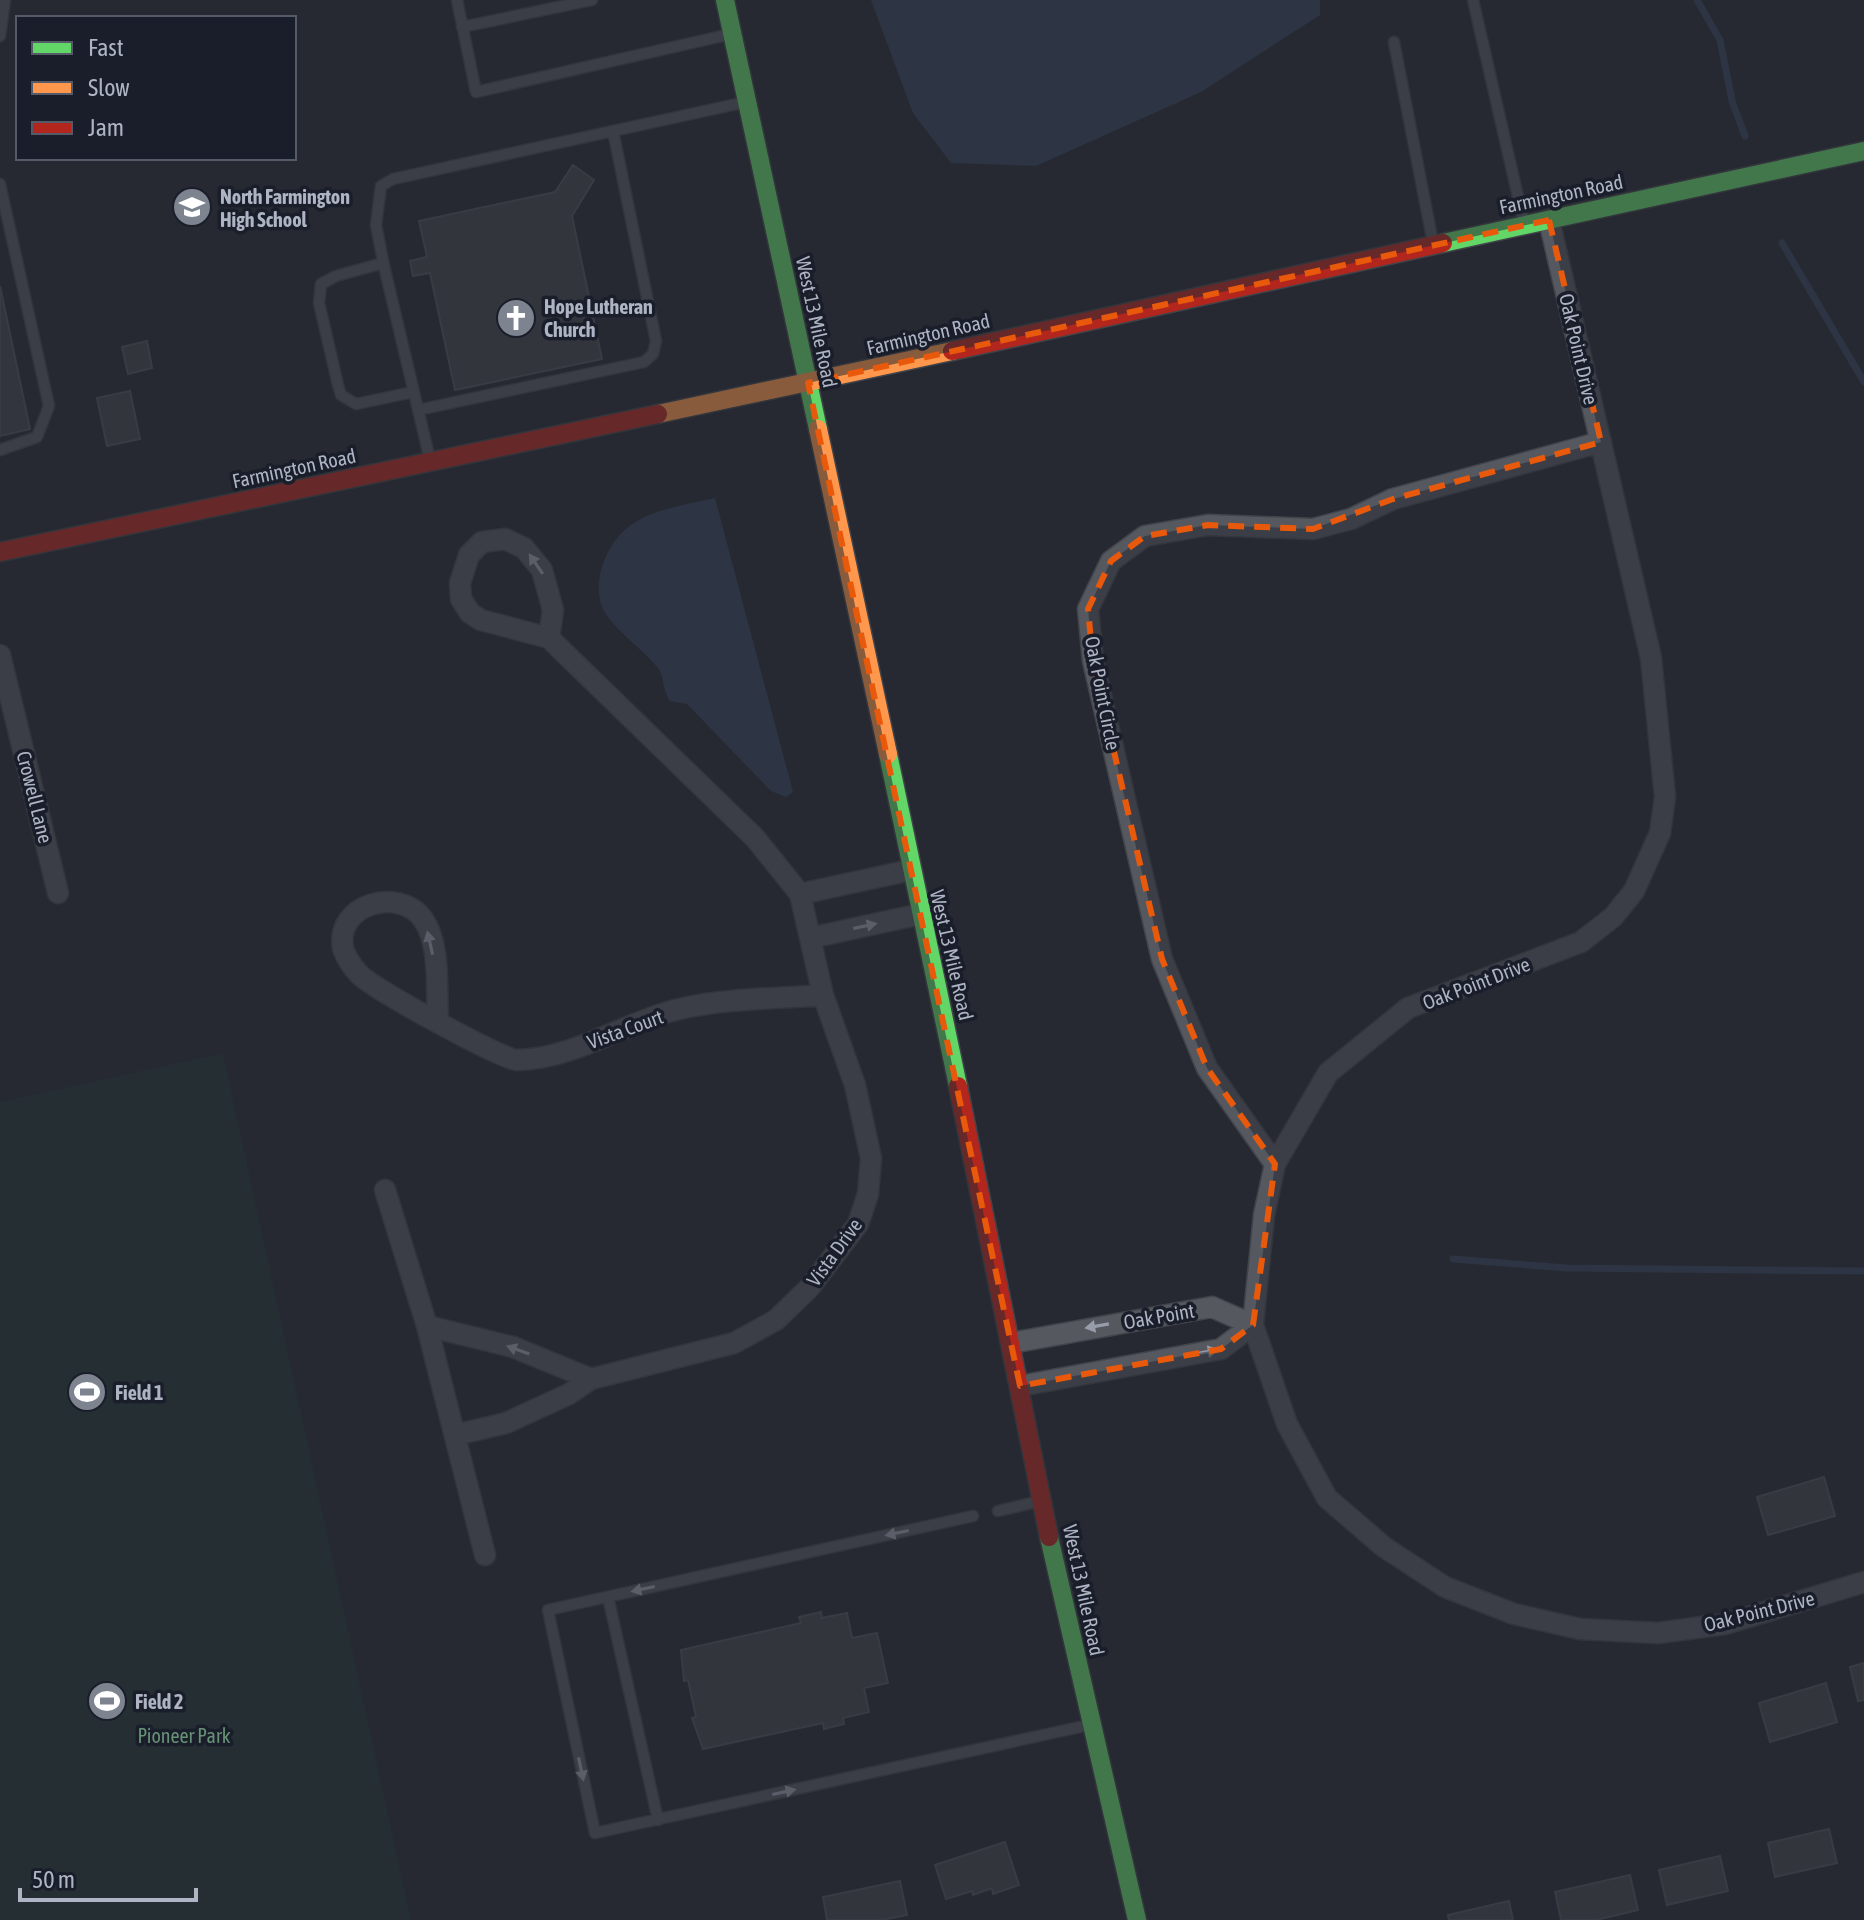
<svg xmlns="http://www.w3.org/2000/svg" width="1864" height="1920" viewBox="0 0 1864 1920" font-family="'Asap Condensed',sans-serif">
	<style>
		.green { fill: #233337 }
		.water { fill: #35405a }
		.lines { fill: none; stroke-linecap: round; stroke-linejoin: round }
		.stream { stroke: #35405a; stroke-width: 7 }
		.building { fill: #40434a; stroke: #4d5159; stroke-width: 2 }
		.lane-casing { stroke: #41444a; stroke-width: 13 }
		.street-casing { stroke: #41444a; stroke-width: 23 }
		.fast-casing { stroke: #41444a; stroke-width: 21 }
		.slow-casing { stroke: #41444a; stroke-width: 21 }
		.jam-casing { stroke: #41444a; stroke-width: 21 }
		.lane { stroke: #55585f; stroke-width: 10 }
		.street { stroke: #55585f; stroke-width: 20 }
		.fast { stroke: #63d668; stroke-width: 18 }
		.slow { stroke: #ff974d; stroke-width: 18 }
		.jam { stroke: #b3261e; stroke-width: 18 }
		.oneway { fill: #989daa }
		.marked { fill: none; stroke: #e8590c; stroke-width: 6; stroke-dasharray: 16 10; stroke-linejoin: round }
		.labels { text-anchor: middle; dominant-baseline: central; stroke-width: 7; stroke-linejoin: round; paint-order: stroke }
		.street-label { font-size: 20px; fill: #aeb4c3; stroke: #1a1e2b }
		.poi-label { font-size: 20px; font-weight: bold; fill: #aeb4c3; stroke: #1a1e2b; text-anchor: start }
		.park-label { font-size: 20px; fill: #679276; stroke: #1a1e2b }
	</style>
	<rect width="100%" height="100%" fill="#262931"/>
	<path class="green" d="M 223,1053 L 411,1920 L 0,1920 L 0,1102 Z"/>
	<path class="water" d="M 871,0 L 1320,0 L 1320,15 L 1201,92 L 1036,166 L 951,163 L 913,113 Z
		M 715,498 L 793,792 L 786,797 L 771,791 L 687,704 L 670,701 C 662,690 665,678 658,668 C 642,648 615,631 603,609 C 597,597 598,579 602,567 C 620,512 664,510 715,498 Z"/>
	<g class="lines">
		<path class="stream" d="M 1697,0 L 1720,40 L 1732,101 L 1745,136
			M 1782,243 L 1864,382
			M 1453,1259 L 1566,1268 L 1864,1271"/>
	</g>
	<path class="building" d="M 573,165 L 594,180 L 572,216 L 602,359 L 455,390 L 430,273 L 413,276 L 410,261 L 427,257 L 419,221 L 555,192 Z
		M 0,286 L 30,429 L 0,436 Z
		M 147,341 L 152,368 L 128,374 L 122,347 Z
		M 130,391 L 140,439 L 107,446 L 97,398 Z
		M 1824,1477 L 1835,1516 L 1768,1535 L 1757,1497 Z
		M 821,1612 L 822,1618 L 847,1613 L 852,1638 L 877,1633 L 888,1683 L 864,1688 L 869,1712 L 843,1718 L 844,1724 L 824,1729 L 823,1723 L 703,1749 L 692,1718 L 696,1717 L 688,1680 L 684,1681 L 681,1650 L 801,1623 L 799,1617 Z
		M 1864,1663 L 1864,1700 L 1858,1701 L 1850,1667 Z
		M 1826,1683 L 1837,1722 L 1770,1742 L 1759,1703 Z
		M 1829,1829 L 1837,1863 L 1775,1877 L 1768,1843 Z
		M 1005,1842 L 1019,1885 L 993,1894 L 992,1888 L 973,1895 L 972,1891 L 946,1899 L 935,1865 Z
		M 1720,1856 L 1728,1891 L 1667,1905 L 1659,1870 Z
		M 1630,1875 L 1638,1910 L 1596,1920 L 1561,1920 L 1555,1892 Z
		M 900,1881 L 907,1915 L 881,1920 L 827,1920 L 823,1897 Z
		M 1509,1901 L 1513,1920 L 1449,1920 L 1448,1915 Z"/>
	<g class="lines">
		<g class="lane-casing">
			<path id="lane" d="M 457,0 L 476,92 L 731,34
				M 1473,0 L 1524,223
				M 462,27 L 592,0
				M 0,36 L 5,0
				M 1394,42 L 1433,243
				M 0,184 L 49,406 L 37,437 L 0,450
				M 383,263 L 336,276 L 321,284 L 319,303 L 338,385 L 341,395 L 356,404 L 413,392
				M 418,410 L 644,362 L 653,354 L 656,341 L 613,131
				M 430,460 L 384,266 L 376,225 L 381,186 L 393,179 L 746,102
				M 998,1511 L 1040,1501
				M 973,1516 L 548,1610 L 595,1833 L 1089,1725
				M 608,1597 L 658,1820"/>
		</g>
		<g class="street-casing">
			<path id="street" d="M 1549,220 L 1651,658 L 1665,797 L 1660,833 L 1634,891 L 1613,917 L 1581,942 L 1408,1008 L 1328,1073 L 1275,1164 L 1264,1215 L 1253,1325 L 1287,1424 L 1327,1498 L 1384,1547 L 1445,1587 L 1514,1614 L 1580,1629 L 1658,1633 L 1725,1624 L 1864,1582
				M 0,655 L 58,893
				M 800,894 L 911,870
				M 810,938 L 921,914
				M 438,1020 C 436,989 441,945 423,919 C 399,886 335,904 343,948 C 345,956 353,968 359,974 C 371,988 503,1060 517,1060 C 576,1059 627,1020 684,1008 C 728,998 778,999 823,995
				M 1275,1164 L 1207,1068 L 1162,959 L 1093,661 L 1088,609 L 1111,561 L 1145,536 L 1208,525 L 1313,529 L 1351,519 L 1393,499 L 1601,442
				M 385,1190 L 427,1326 L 485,1555
				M 427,1326 L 513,1347 L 591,1379
				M 1011,1343 L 1212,1307 L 1253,1325 L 1221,1349 L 1020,1386
				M 455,1435 L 506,1423 L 569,1394 L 591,1379 L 734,1343 L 776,1320 L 810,1287 L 858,1224 L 868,1194 L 871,1158 L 855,1085 L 823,995 L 800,894 L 755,838 L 549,638 L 481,620 L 470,613 L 461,599 L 460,583 L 469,555 L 482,542 L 505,539 L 524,548 L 542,570 L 553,610 L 549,638"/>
		</g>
		<g class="fast-casing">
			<path id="fast" d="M 725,0 L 818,429
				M 1443,243 L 1864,151
				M 888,754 L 958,1086
				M 1049,1537 L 1137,1920"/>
		</g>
		<g class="slow-casing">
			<path id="slow" d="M 658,414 L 952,351
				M 818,429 L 888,754"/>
		</g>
		<g class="jam-casing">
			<path id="jam" d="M 952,351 L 1443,243
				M 0,552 L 658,414
				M 958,1086 L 1049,1537"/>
		</g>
		<use href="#lane" class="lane"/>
		<use href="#street" class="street"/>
		<use href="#fast" class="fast"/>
		<use href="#slow" class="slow"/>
		<use href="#jam" class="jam"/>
	</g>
	<defs><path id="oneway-solid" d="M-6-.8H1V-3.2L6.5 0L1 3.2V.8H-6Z" transform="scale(2)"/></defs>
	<g class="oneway">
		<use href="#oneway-solid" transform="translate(536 564) rotate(-124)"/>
		<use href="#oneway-solid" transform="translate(865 926) rotate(-12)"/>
		<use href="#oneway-solid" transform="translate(430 943) rotate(-103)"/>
		<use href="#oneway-solid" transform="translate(1097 1326) rotate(170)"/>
		<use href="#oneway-solid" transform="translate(518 1350) rotate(-160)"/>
		<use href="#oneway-solid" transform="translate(1206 1352) rotate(-10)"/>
		<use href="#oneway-solid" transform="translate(897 1533) rotate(168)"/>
		<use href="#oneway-solid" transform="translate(643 1589) rotate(168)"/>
		<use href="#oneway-solid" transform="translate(581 1769) rotate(78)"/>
		<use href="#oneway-solid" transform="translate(784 1792) rotate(-12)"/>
	</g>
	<path d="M0 0H1864V1920H0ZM 1549,220 L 1601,442 L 1393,499 L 1313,529 L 1208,525 L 1145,536 L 1111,561 L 1088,609 L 1093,661 L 1162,959 L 1207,1068 L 1275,1164 L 1253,1325 L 1221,1349 L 1020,1386 L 808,383 Z" fill="#262931" fill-opacity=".55" fill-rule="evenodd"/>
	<path class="marked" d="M 1549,220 L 1601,442 L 1393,499 L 1313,529 L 1208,525 L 1145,536 L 1111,561 L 1088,609 L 1093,661 L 1162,959 L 1207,1068 L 1275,1164 L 1253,1325 L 1221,1349 L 1020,1386 L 808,383 Z"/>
	<defs>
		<g id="school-disc" transform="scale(2)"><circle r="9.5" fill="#7e8390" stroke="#1a1e2b"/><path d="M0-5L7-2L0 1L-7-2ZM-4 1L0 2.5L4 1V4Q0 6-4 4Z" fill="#fff"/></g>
		<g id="church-disc" transform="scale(2)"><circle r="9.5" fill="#7e8390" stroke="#1a1e2b"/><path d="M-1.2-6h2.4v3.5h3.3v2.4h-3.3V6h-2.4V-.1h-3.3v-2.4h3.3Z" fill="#fff"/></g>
		<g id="stadium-disc" transform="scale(2)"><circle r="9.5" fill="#7e8390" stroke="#1a1e2b"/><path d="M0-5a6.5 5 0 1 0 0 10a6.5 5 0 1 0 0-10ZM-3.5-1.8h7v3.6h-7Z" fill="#fff"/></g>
	</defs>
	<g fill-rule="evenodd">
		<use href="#school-disc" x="192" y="207"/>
		<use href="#church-disc" x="516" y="318"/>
		<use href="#stadium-disc" x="87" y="1392"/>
		<use href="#stadium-disc" x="107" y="1701"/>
	</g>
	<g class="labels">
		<g class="street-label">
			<text transform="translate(1561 194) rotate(-12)">Farmington Road</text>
			<text transform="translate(817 322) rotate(78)">West 13 Mile Road</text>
			<text transform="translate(928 334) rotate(-13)">Farmington Road</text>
			<text transform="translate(1579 349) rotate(77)">Oak Point Drive</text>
			<text transform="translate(294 468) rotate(-12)">Farmington Road</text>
			<text transform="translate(1103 693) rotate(79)">Oak Point Circle</text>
			<text transform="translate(35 797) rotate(76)">Crowell Lane</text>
			<text transform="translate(952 955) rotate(77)">West 13 Mile Road</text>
			<text transform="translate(1476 983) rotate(-21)">Oak Point Drive</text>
			<text transform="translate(625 1029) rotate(-20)">Vista Court</text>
			<text transform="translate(834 1252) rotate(-54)">Vista Drive</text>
			<text transform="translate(1159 1316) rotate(-10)">Oak Point</text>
			<text transform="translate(1084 1590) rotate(78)">West 13 Mile Road</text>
			<text transform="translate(1759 1611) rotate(-14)">Oak Point Drive</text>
		</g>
		<g class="poi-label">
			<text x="220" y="196">North Farmington<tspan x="220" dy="23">High School</tspan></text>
			<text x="544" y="306">Hope Lutheran<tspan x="544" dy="23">Church</tspan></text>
			<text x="115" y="1392">Field 1</text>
			<text x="135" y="1701">Field 2</text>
		</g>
		<g class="park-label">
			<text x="184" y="1735">Pioneer Park</text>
		</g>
	</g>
	<rect x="16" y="16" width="280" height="144" fill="#1a1e2b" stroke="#555a68" stroke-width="2"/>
	<rect x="32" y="42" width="40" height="12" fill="#63d668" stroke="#555a68" stroke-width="2"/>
	<text x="88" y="56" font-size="24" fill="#aeb4c3">Fast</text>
	<rect x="32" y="82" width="40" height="12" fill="#ff974d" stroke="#555a68" stroke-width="2"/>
	<text x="88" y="96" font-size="24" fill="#aeb4c3">Slow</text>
	<rect x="32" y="122" width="40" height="12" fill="#b3261e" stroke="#555a68" stroke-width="2"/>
	<text x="88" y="136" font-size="24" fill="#aeb4c3">Jam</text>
	<path d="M20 1888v12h176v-12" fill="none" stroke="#aeb4c3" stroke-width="4"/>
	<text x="32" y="1888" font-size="24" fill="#aeb4c3" stroke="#1a1e2b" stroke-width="6" paint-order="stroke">50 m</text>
</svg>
